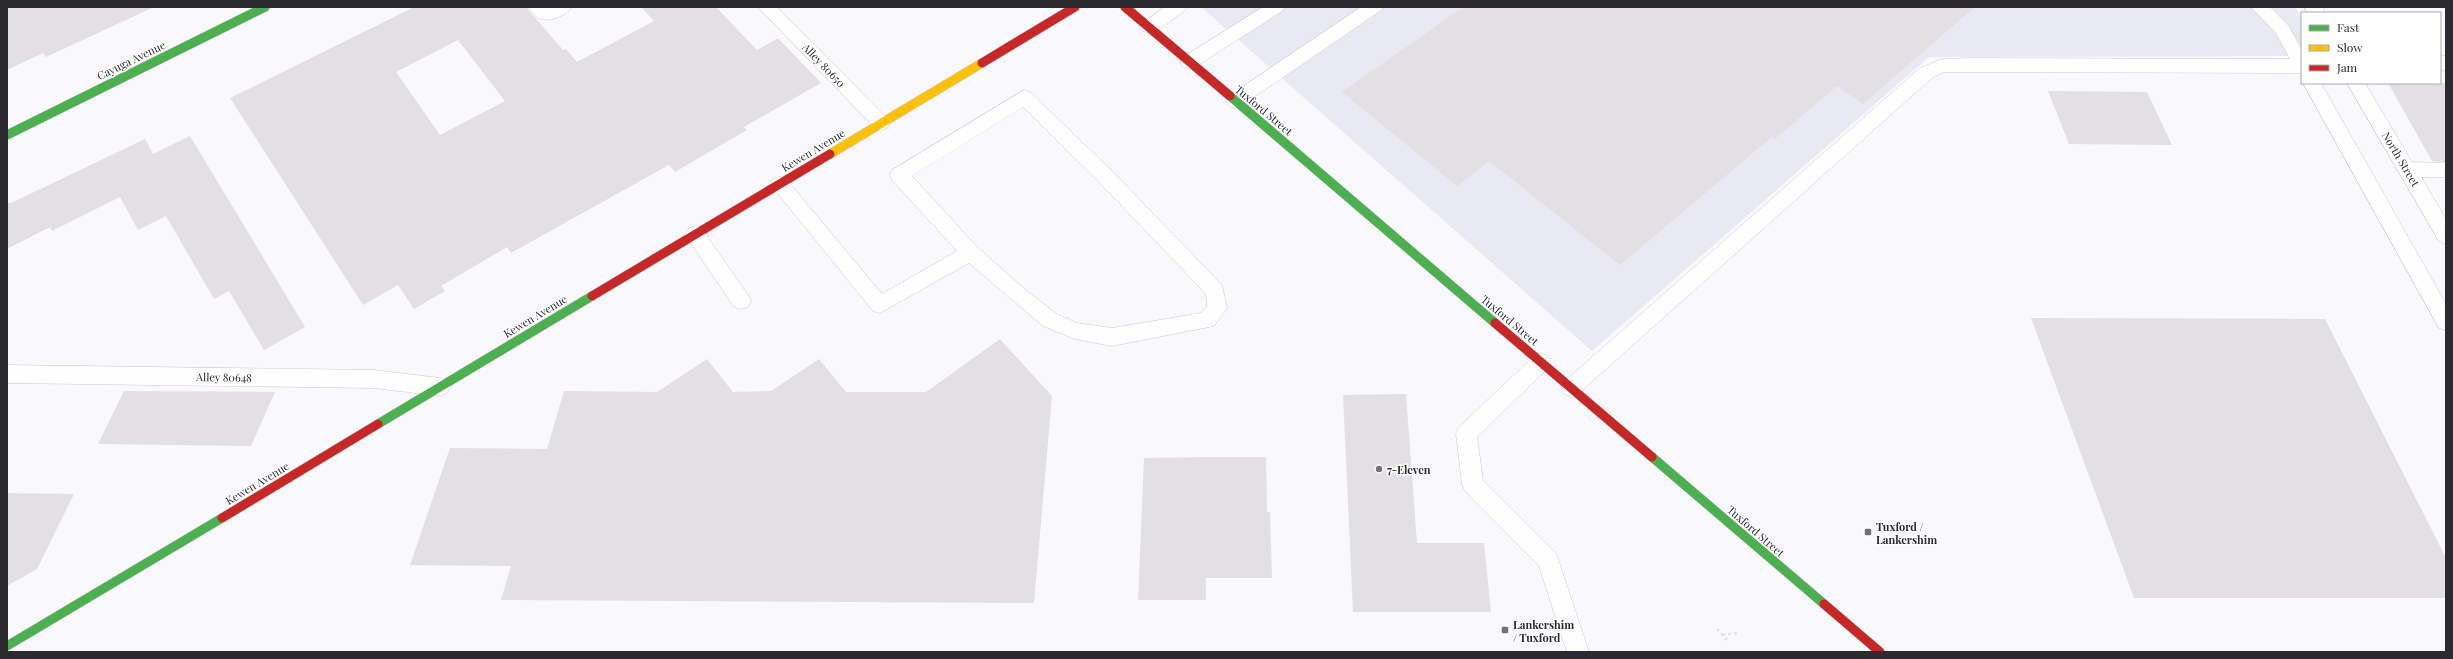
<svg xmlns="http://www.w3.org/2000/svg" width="2453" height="659" viewBox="0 0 2453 659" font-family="'Playfair Display',serif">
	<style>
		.built { fill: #e9e9f4 }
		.building { fill: #e2e0e3; fill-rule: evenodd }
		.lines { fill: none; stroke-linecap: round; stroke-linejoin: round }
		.lane-casing { stroke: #cacace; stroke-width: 1 }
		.fast-casing { stroke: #cacace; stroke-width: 10 }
		.slow-casing { stroke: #cacace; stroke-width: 10 }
		.jam-casing { stroke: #cacace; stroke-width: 10 }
		.path { stroke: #e3e3e4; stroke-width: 2.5; stroke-dasharray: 3 3; stroke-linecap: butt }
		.lane { fill: #fefeff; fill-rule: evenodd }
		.fast { stroke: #4caf50; stroke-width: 9 }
		.slow { stroke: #ffc107; stroke-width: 9 }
		.jam { stroke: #c62828; stroke-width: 9 }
		.poi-dot { fill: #727277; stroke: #fff; stroke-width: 1.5 }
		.labels { text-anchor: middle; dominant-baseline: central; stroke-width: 3; stroke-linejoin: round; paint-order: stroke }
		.street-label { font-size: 11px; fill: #2a2a2f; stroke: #fff }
		.poi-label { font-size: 11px; font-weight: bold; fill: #2a2a2f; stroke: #fff; text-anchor: start }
	</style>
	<rect width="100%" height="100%" fill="#f8f8fd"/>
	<path class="built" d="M 1201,7 L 2295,7 L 2302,19 L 2302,56 L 1929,57 L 1592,351 Z"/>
	<path class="building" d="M 7,7 L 154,7 L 46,57 L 43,53 L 7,70 Z
		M 414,7 L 526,7 L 563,50 L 566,49 L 577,62 L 654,21 L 641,7 L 716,7 L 757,50 L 778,38 L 821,83 L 744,127 L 747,130 L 675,172 L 669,165 L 511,253 L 507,247 L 441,286 L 445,291 L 414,309 L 398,285 L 363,305 L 230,98 ZM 458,40 L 505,101 L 440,135 L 396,72 Z
		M 1463,7 L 1975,7 L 1863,104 L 1837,86 L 1775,139 L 1772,137 L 1620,265 L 1489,161 L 1457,186 L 1342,92 Z
		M 2388,83 L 2446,83 L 2446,162 L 2432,161 Z
		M 2048,91 L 2147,92 L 2172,145 L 2069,144 Z
		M 190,136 L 305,327 L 264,350 L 229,291 L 214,299 L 166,216 L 138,230 L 120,197 L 52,231 L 50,227 L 7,249 L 7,203 L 11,203 L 145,139 L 153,154 Z
		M 2031,318 L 2325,319 L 2446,558 L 2446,598 L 2134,598 Z
		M 1000,339 L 1052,396 L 1034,603 L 501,600 L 511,566 L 410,565 L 450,448 L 547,449 L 564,391 L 657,392 L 707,359 L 733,392 L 771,391 L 819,359 L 846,392 L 926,392 Z
		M 124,391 L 275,392 L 251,446 L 98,444 Z
		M 1406,394 L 1417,543 L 1484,543 L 1491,612 L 1353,612 L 1343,395 Z
		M 1211,457 L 1266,457 L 1267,512 L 1270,512 L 1272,578 L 1206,578 L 1206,600 L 1138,600 L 1144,458 Z
		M 7,493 L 74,494 L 37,569 L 7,586 Z"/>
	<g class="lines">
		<g class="lane-casing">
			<path id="lane" d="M 529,7 L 572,7 C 566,16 547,24 537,17 C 534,15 531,10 529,7 Z
				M 758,7 L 777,7 L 887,118 L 890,123 L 887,128 L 881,130 L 875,128 Z
				M 1165,7 L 1187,7 L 1184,11 C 1172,19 1156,36 1142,31 L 1139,27 L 1142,23 Z
				M 1263,7 L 1285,7 L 1282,11 L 1195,67 L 1189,69 L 1183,67 L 1180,62 L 1183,57 Z
				M 1361,7 L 1383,7 L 1380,11 L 1241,106 L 1235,108 L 1229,106 L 1226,101 L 1229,96 Z
				M 2251,7 L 2270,7 L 2288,25 L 2302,50 L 2302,73 L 1972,72 L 1944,72 L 1932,78 L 1578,394 L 1571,397 L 1564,394 L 1561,388 L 1564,382 L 1920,68 L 1942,59 L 1972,58 L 2290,59 L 2276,33 Z
				M 2304,7 L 2322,7 L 2326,13 L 2308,13 Z
				M 2440,56 L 2446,56 L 2446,70 L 2440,70 Z
				M 2303,83 L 2321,83 L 2446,304 L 2446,330 L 2439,328 Z
				M 2347,83 L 2365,83 L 2412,162 L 2446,163 L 2446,177 L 2421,177 L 2446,219 L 2446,244 L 2439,241 Z
				M 1024,90 L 1030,92 L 1112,171 L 1222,285 L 1227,308 L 1214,326 L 1112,346 L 1075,339 L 1043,326 L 969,263 L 880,313 L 873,311 L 770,184 L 772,179 L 779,177 L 786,179 L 882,294 L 957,251 L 892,180 L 890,175 L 892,170 ZM 1023,107 L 1098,181 L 1206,294 L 1207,306 L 1201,313 L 1112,328 L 1077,323 L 1057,314 L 1028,292 L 977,247 L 912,176 Z
				M 695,226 L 702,229 L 748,295 L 751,301 L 748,307 L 741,309 L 734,307 L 688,239 L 685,234 L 688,229 Z
				M 1541,353 L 1548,356 L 1551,362 L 1548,368 L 1477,437 L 1483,480 L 1556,553 L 1589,652 L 1567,652 L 1539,566 L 1465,491 L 1462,484 L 1456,434 L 1459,427 L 1534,356 Z
				M 7,365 L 374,370 L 440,378 L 447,381 L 450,387 L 447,393 L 440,396 L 374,388 L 7,383 Z"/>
		</g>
		<g class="fast-casing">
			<path id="fast" d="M 1230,96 L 1495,323
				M 7,135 L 265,7
				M 378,424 L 592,296
				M 1652,457 L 1824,604
				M 7,646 L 222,518"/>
		</g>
		<g class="slow-casing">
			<path id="slow" d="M 830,154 L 982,63"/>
		</g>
		<g class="jam-casing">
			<path id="jam" d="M 1125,7 L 1230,96
				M 982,63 L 1075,7
				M 592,296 L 830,154
				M 1495,323 L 1652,457
				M 222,518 L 378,424
				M 1824,604 L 1880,652"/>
		</g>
		<path class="path" d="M 1717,629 L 1728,641
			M 1722,635 L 1738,633"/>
		<use href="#lane" class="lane"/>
		<use href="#fast" class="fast"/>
		<use href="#slow" class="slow"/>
		<use href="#jam" class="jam"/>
	</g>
	<g class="poi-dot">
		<circle cx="1379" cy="469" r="4"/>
		<rect x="1864" y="528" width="8" height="8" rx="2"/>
		<rect x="1501" y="626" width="8" height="8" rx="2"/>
	</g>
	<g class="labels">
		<g class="street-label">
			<text transform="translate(131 60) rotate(-26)">Cayuga Avenue</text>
			<text transform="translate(824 65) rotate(46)">Alley 80650</text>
			<text transform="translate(1264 110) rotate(40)">Tuxford Street</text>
			<text transform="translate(813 150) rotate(-31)">Kewen Avenue</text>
			<text transform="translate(2401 159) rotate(59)">North Street</text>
			<text transform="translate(535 316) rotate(-31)">Kewen Avenue</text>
			<text transform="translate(1510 320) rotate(40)">Tuxford Street</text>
			<text transform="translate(224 377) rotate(1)">Alley 80648</text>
			<text transform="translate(257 483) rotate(-31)">Kewen Avenue</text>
			<text transform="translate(1756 531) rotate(41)">Tuxford Street</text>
		</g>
		<g class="poi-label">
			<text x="1387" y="469">7-Eleven</text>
			<text x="1876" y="526">Tuxford /<tspan x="1876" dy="13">Lankershim</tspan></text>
			<text x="1513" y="624">Lankershim<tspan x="1513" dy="13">/ Tuxford</tspan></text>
		</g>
	</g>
	<rect width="2453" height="659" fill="none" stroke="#2a2a2f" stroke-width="16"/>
	<rect x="2301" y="12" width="140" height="72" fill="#ffffff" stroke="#aaaaac"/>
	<rect x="2309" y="25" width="20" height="6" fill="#4caf50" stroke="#aaaaac"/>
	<text x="2337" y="32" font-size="12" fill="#2a2a2f">Fast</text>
	<rect x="2309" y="45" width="20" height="6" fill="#ffc107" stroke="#aaaaac"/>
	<text x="2337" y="52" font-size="12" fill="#2a2a2f">Slow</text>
	<rect x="2309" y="65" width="20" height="6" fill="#c62828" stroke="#aaaaac"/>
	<text x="2337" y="72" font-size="12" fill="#2a2a2f">Jam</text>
</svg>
